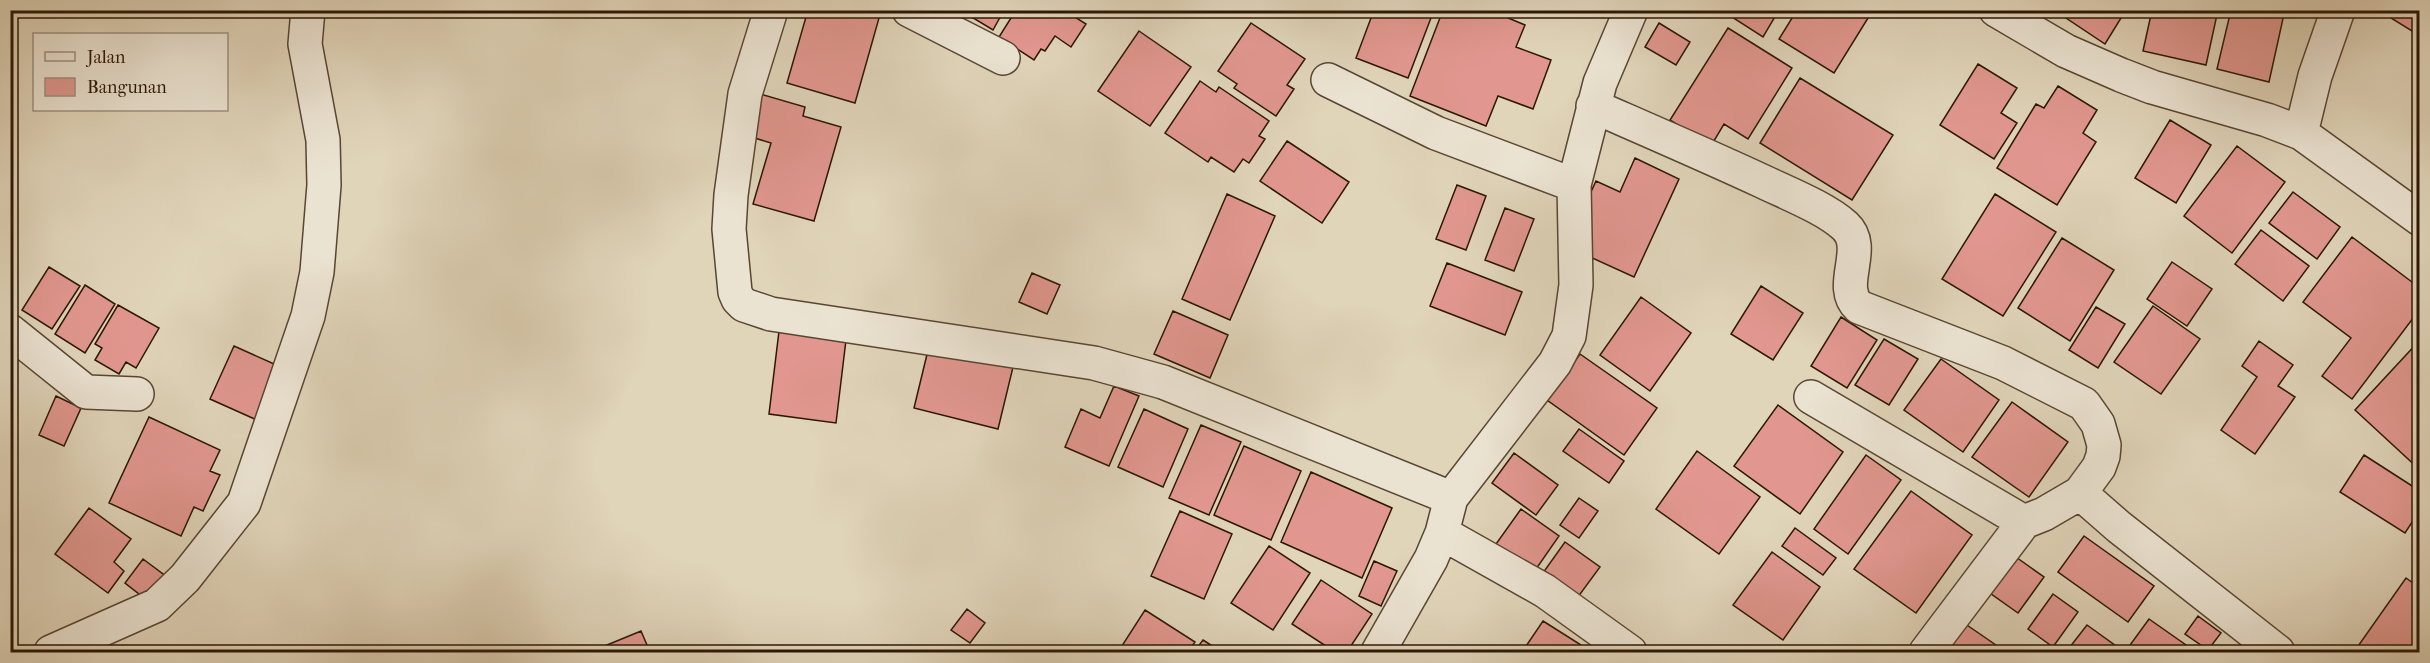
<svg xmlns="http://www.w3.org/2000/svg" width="2430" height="663" viewBox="0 0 2430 663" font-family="'IM FELL French Canon',serif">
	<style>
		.building { fill: #e1978f; stroke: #2c1705; stroke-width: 1.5 }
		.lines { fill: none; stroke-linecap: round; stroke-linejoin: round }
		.street-casing { stroke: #594632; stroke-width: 36 }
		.street { stroke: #ebe3d2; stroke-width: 33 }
	</style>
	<rect width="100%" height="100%" fill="#e0d4b9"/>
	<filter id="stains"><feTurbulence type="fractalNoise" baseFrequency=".00333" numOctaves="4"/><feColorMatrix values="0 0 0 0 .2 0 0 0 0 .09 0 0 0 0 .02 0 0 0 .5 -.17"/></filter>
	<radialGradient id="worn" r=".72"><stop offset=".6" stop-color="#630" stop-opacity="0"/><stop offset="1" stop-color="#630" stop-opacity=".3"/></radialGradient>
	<path class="building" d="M 808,10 L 852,10 L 879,18 L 855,103 L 787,83 Z
		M 960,10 L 1004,10 L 993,30 Z
		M 1016,10 L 1072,10 L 1070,14 L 1086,24 L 1071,47 L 1055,36 L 1045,51 L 1041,49 L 1034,60 L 999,37 Z
		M 1374,10 L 1434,10 L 1408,78 L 1356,58 Z
		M 1443,10 L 1489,10 L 1525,25 L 1516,47 L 1551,60 L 1533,109 L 1498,96 L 1486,126 L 1410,96 Z
		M 1721,10 L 1779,10 L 1763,37 Z
		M 1797,10 L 1873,10 L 1834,73 L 1779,39 Z
		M 2054,10 L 2126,10 L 2105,44 Z
		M 2152,10 L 2218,10 L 2206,65 L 2143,51 Z
		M 2231,10 L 2268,10 L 2284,14 L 2269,82 L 2217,69 Z
		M 2378,10 L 2420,10 L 2420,36 Z
		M 1251,23 L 1305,59 L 1287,85 L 1294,89 L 1276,116 L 1234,88 L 1237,84 L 1218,71 Z
		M 1659,23 L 1690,42 L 1676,65 L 1645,47 Z
		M 1728,28 L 1792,68 L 1748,139 L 1724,124 L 1711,146 L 1670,120 Z
		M 1139,31 L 1191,67 L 1150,126 L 1098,91 Z
		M 1978,64 L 2017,88 L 2001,113 L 2017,123 L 1994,159 L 1940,125 Z
		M 1800,78 L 1893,135 L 1852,200 L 1760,143 Z
		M 1200,81 L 1216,92 L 1219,87 L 1269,121 L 1259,136 L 1265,139 L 1249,163 L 1243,159 L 1234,172 L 1211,157 L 1208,162 L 1165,133 Z
		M 2058,86 L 2097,110 L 2083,133 L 2096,142 L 2057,205 L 1997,168 L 2036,104 L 2044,108 Z
		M 760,94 L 805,107 L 803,116 L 841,127 L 814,221 L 753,204 L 771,143 L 748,136 Z
		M 2170,120 L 2211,145 L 2176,203 L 2135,178 Z
		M 1287,141 L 1349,182 L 1322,223 L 1260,181 Z
		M 2237,146 L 2285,182 L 2232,253 L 2184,216 Z
		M 1635,158 L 1679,179 L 1634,277 L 1590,257 L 1578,220 L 1596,181 L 1620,192 Z
		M 1457,185 L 1486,196 L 1466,250 L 1436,239 Z
		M 2293,192 L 2340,227 L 2317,259 L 2269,223 Z
		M 1227,194 L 1275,216 L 1230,320 L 1182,299 Z
		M 1995,194 L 2056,232 L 2003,316 L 1942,279 Z
		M 1505,208 L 1534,219 L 1514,271 L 1485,260 Z
		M 2261,230 L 2309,266 L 2283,301 L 2235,264 Z
		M 2352,237 L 2420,288 L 2420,309 L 2352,399 L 2322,376 L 2351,338 L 2303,302 Z
		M 2062,238 L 2114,270 L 2070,341 L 2018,308 Z
		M 2172,262 L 2212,289 L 2187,326 L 2147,299 Z
		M 1447,263 L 1522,292 L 1505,335 L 1430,306 Z
		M 49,267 L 80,286 L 52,329 L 22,310 Z
		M 1032,273 L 1060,285 L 1047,314 L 1019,302 Z
		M 85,285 L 115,304 L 85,353 L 55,334 Z
		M 1761,286 L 1803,313 L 1773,360 L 1731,334 Z
		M 1641,297 L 1691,333 L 1650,391 L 1600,355 Z
		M 118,305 L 159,328 L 136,368 L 126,362 L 119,374 L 95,360 L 102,348 L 95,344 Z
		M 2153,306 L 2200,339 L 2161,394 L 2114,362 Z
		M 2096,307 L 2125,324 L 2098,368 L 2069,350 Z
		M 1173,311 L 1228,335 L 1210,378 L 1154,354 Z
		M 1841,317 L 1877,340 L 1847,388 L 1811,366 Z
		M 779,331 L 846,340 L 836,423 L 769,414 Z
		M 1884,339 L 1918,359 L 1889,405 L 1855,385 Z
		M 2420,340 L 2420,470 L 2355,410 Z
		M 2259,341 L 2293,365 L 2278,386 L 2295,397 L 2255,454 L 2221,430 L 2257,377 L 2242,366 Z
		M 930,342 L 1014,363 L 998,429 L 914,408 Z
		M 234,346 L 283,368 L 259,421 L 210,399 Z
		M 1580,354 L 1657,408 L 1624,455 L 1547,400 Z
		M 1941,359 L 1999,400 L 1963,452 L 1904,410 Z
		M 1114,386 L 1139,396 L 1109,466 L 1065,447 L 1081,409 L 1100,418 Z
		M 56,396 L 81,408 L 64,446 L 39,435 Z
		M 2012,402 L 2068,442 L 2029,497 L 1972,457 Z
		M 1778,405 L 1843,452 L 1800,514 L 1734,466 Z
		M 1144,409 L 1188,429 L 1163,487 L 1118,467 Z
		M 149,417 L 220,450 L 210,471 L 220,475 L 203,511 L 194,507 L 181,536 L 109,503 Z
		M 1201,425 L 1241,442 L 1209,515 L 1169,498 Z
		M 1579,429 L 1624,461 L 1609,483 L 1563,451 Z
		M 1244,446 L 1301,471 L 1271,540 L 1214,515 Z
		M 1697,451 L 1760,497 L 1719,554 L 1656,509 Z
		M 1514,453 L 1558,485 L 1536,515 L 1492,483 Z
		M 1866,455 L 1901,480 L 1848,554 L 1814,529 Z
		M 2364,455 L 2420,491 L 2420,510 L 2405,533 L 2340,492 Z
		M 1311,472 L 1392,508 L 1362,578 L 1281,542 Z
		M 1911,491 L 1972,535 L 1916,613 L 1854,569 Z
		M 1579,498 L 1598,511 L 1579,538 L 1560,525 Z
		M 89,508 L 131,539 L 114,562 L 124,571 L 108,593 L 55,554 Z
		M 1521,509 L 1559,536 L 1534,572 L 1496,544 Z
		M 1180,511 L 1232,534 L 1204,599 L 1151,576 Z
		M 1795,528 L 1836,558 L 1823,575 L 1782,546 Z
		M 2084,536 L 2154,586 L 2128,622 L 2058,572 Z
		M 1565,542 L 1600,567 L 1575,601 L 1540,577 Z
		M 1269,546 L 1310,573 L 1273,630 L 1231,603 Z
		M 1772,552 L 1820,587 L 1783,640 L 1733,605 Z
		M 2013,555 L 2044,577 L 2018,613 L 1987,591 Z
		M 143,559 L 167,577 L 148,601 L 125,583 Z
		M 1374,561 L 1397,571 L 1381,606 L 1359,596 Z
		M 2406,578 L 2420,588 L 2420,652 L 2361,652 L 2356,649 Z
		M 1321,580 L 1372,614 L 1347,652 L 1335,652 L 1292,624 Z
		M 2053,594 L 2078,612 L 2053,647 L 2028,629 Z
		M 967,609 L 985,623 L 970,643 L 951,630 Z
		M 1145,610 L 1195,642 L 1188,652 L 1118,652 Z
		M 2198,616 L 2221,633 L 2208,650 L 2185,634 Z
		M 2149,619 L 2196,652 L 2125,652 Z
		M 1543,621 L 1581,645 L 1576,652 L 1522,652 Z
		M 1964,623 L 2006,652 L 1944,652 Z
		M 2087,625 L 2116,646 L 2111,652 L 2066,652 Z
		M 641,631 L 650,652 L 590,652 Z
		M 1203,640 L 1222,652 L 1194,652 Z"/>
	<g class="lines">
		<g class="street-casing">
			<path id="street" d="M 771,10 L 745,94 L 731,195 L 729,229 L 735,292 L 738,299 L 744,305 L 771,314 L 1094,363 L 1163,382 L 1451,498
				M 909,10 L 1003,58
				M 1996,10 L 2066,51 L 2121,75 L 2152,87 L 2267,120 L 2301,133 L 2420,219
				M 1328,80 L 1436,133 L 1574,185
				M 1593,106 C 1650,131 1708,156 1764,182 C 1789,194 1825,208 1845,226 C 1869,248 1836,286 1859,307 L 2003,363 L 2084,404 L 2098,424 L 2104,445 L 2103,456 L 2099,467 L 2080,493
				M 2301,133 L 2315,76 L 2338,10
				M 10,331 L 86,392 L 137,394
				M 1811,397 L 2024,522
				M 1442,533 L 1545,591 L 1630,652
				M 51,652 L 157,605 L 185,578 L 244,503 L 308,316 L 317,272 L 324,185 L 323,140 L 305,44 L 308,10
				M 1378,652 L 1431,559 L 1442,533 L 1451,498 L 1555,363 L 1569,336 L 1576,285 L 1574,185 L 1600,83 L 1631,10
				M 1926,652 L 2024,522 L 2044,514 L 2080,493 L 2119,527 L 2278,652"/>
		</g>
		<use href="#street" class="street"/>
	</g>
	<rect width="2430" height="663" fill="none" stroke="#e0d4b9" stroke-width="36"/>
	<rect x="12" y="12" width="2406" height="639" fill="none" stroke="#2c1705" stroke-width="3"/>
	<rect x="18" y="18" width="2394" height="627" fill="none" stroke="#2c1705" stroke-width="1.5"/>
	<rect x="33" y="33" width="195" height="78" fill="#ebe3d2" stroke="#9f9180" stroke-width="1.5"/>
	<rect x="45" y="52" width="30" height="9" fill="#ebe3d2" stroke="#9f9180" stroke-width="1.5"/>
	<text x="87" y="63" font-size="18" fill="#2c1705">Jalan</text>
	<rect x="45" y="78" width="30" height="18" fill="#e1978f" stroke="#9f9180" stroke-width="1.5"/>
	<text x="87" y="93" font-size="18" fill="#2c1705">Bangunan</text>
	<rect width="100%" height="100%" filter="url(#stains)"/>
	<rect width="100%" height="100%" fill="url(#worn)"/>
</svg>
